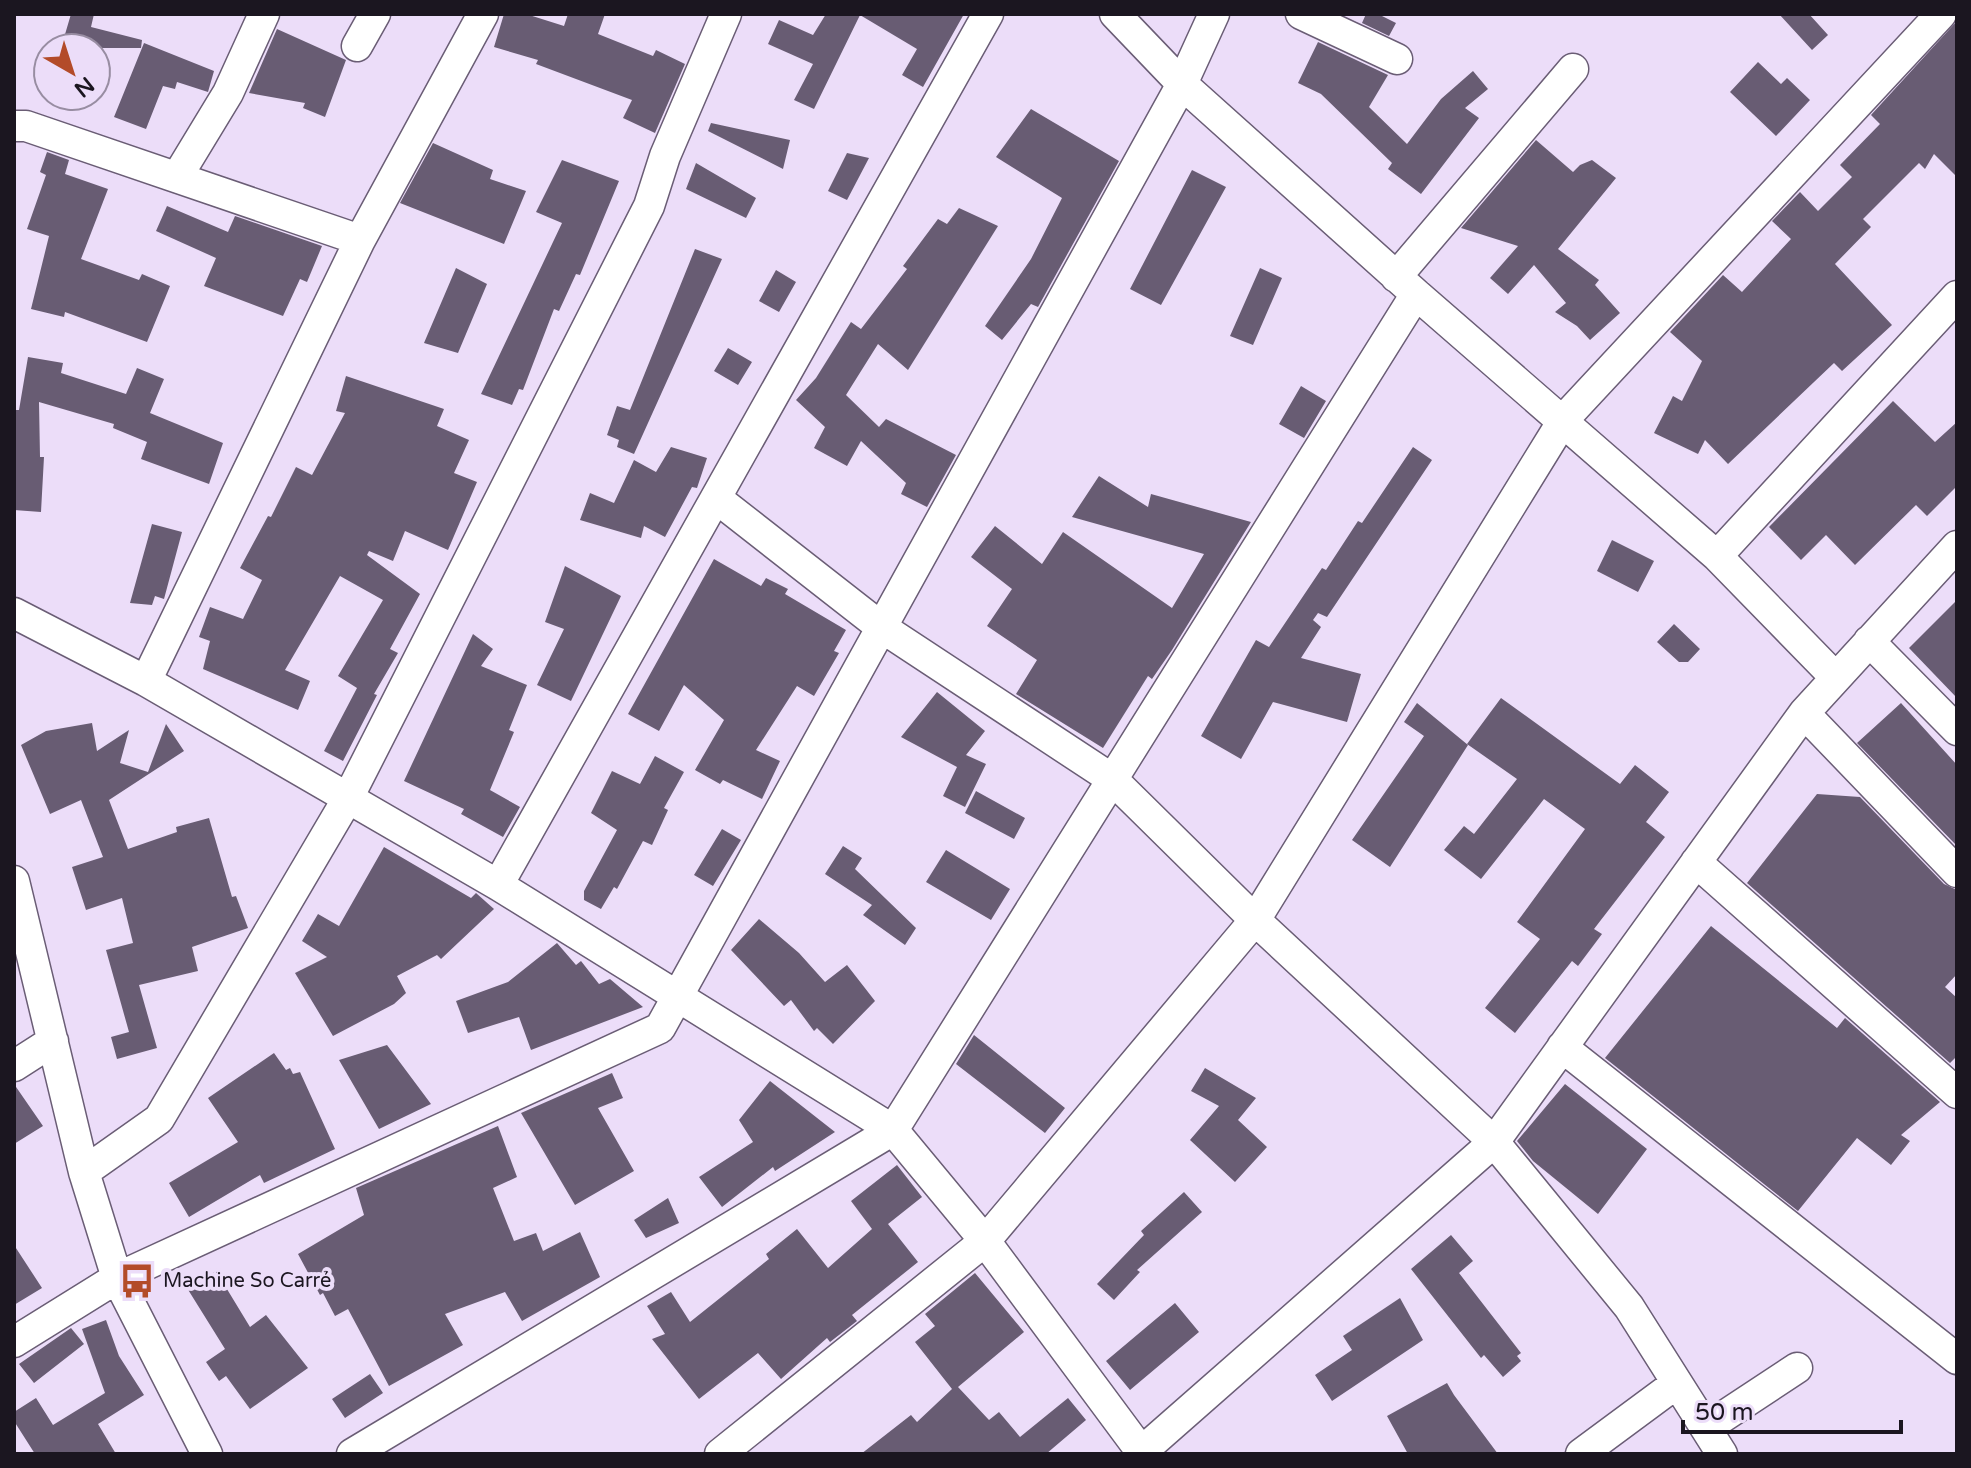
<svg xmlns="http://www.w3.org/2000/svg" width="1971" height="1468" viewBox="0 0 1971 1468" font-family="'Varela Round',sans-serif">
	<style>
		.building { fill: #685c73 }
		.lines { fill: none; stroke-linecap: round; stroke-linejoin: round }
		.minor-casing { stroke: #6a5d75; stroke-width: 33 }
		.minor { stroke: #fff; stroke-width: 30 }
		.labels { text-anchor: middle; dominant-baseline: central; stroke-width: 8; stroke-linejoin: round; paint-order: stroke }
		.poi-label { font-size: 20px; fill: #1b1620; stroke: #ecddf9; text-anchor: start }
	</style>
	<rect width="100%" height="100%" fill="#ecddf9"/>
	<path class="building" d="M 71,14 L 94,14 L 91,27 L 142,40 L 141,48 L 61,48 Z
		M 504,14 L 526,14 L 564,26 L 568,14 L 605,14 L 598,34 L 653,56 L 656,50 L 685,64 L 655,133 L 623,118 L 632,100 L 536,64 L 538,60 L 494,47 Z
		M 826,14 L 964,14 L 923,87 L 902,75 L 917,49 L 860,15 L 814,109 L 794,100 L 813,64 L 768,44 L 779,20 L 813,35 Z
		M 1366,14 L 1378,14 L 1396,23 L 1389,36 L 1362,23 Z
		M 1779,14 L 1809,14 L 1828,35 L 1812,50 Z
		M 1957,21 L 1957,177 L 1934,154 L 1925,169 L 1919,163 L 1863,219 L 1871,227 L 1835,264 L 1892,325 L 1842,371 L 1834,363 L 1728,464 L 1705,440 L 1698,454 L 1654,433 L 1673,396 L 1682,401 L 1702,361 L 1670,332 L 1723,275 L 1742,292 L 1791,239 L 1772,221 L 1800,192 L 1818,211 L 1852,177 L 1840,165 L 1880,124 L 1871,115 Z
		M 277,29 L 346,60 L 325,117 L 303,108 L 305,103 L 249,93 Z
		M 1318,42 L 1388,75 L 1369,107 L 1407,144 L 1441,99 L 1473,71 L 1488,89 L 1465,108 L 1479,118 L 1421,194 L 1388,169 L 1392,163 L 1321,94 L 1298,83 Z
		M 144,43 L 214,71 L 208,92 L 177,82 L 175,89 L 163,86 L 146,129 L 114,117 Z
		M 1758,62 L 1781,84 L 1787,78 L 1810,100 L 1776,136 L 1730,92 Z
		M 1031,109 L 1119,161 L 1038,307 L 1031,304 L 1002,340 L 985,326 L 1031,259 L 1062,198 L 996,157 Z
		M 711,123 L 790,140 L 783,169 L 708,131 Z
		M 1536,140 L 1573,172 L 1580,165 L 1592,160 L 1616,178 L 1558,249 L 1599,280 L 1595,285 L 1620,313 L 1590,340 L 1577,326 L 1555,312 L 1566,303 L 1534,265 L 1508,294 L 1490,278 L 1518,246 L 1461,228 Z
		M 433,143 L 493,170 L 490,179 L 526,191 L 504,244 L 400,203 Z
		M 47,152 L 69,160 L 65,174 L 108,189 L 81,259 L 139,280 L 142,274 L 170,286 L 147,342 L 65,312 L 64,317 L 31,309 L 49,236 L 27,229 L 46,175 L 40,172 Z
		M 847,153 L 869,158 L 847,200 L 828,191 Z
		M 562,160 L 619,181 L 580,275 L 576,274 L 559,311 L 554,309 L 523,390 L 519,389 L 512,405 L 481,394 L 562,223 L 536,212 Z
		M 696,163 L 756,198 L 746,218 L 686,189 Z
		M 1192,170 L 1226,187 L 1161,305 L 1130,289 Z
		M 167,206 L 228,232 L 235,216 L 322,246 L 307,282 L 300,279 L 283,316 L 204,286 L 216,258 L 156,231 Z
		M 959,208 L 998,226 L 908,370 L 878,344 L 846,395 L 879,427 L 886,419 L 956,455 L 927,507 L 901,494 L 906,483 L 861,441 L 847,466 L 814,448 L 825,427 L 796,400 L 816,378 L 851,322 L 861,329 L 907,269 L 903,266 L 938,219 L 947,224 Z
		M 695,249 L 722,259 L 634,454 L 617,447 L 619,440 L 607,435 L 617,406 L 630,410 Z
		M 456,268 L 487,284 L 458,353 L 424,343 Z
		M 1260,268 L 1282,278 L 1253,345 L 1230,336 Z
		M 776,270 L 796,282 L 779,312 L 759,301 Z
		M 728,348 L 752,362 L 738,385 L 714,371 Z
		M 28,357 L 63,363 L 61,373 L 126,394 L 137,368 L 164,379 L 150,413 L 223,443 L 209,484 L 141,459 L 147,442 L 113,428 L 114,424 L 39,402 L 40,457 L 44,457 L 41,512 L 14,510 L 14,410 L 19,410 Z
		M 346,376 L 444,409 L 437,426 L 469,440 L 454,473 L 477,482 L 448,550 L 405,531 L 393,561 L 369,551 L 367,555 L 420,594 L 390,649 L 398,653 L 374,694 L 377,695 L 343,761 L 324,751 L 357,688 L 338,676 L 383,600 L 340,576 L 285,670 L 310,681 L 298,710 L 203,669 L 210,641 L 199,637 L 210,607 L 243,619 L 262,580 L 240,568 L 268,516 L 271,517 L 296,467 L 312,475 L 345,413 L 336,411 Z
		M 1301,386 L 1326,401 L 1304,438 L 1279,424 Z
		M 1893,401 L 1935,442 L 1957,422 L 1957,486 L 1927,516 L 1916,505 L 1855,565 L 1826,535 L 1801,560 L 1769,527 Z
		M 671,447 L 707,458 L 697,488 L 692,487 L 665,537 L 644,526 L 641,538 L 580,520 L 590,493 L 614,503 L 634,460 L 656,472 Z
		M 1413,447 L 1432,460 L 1327,617 L 1318,613 L 1313,620 L 1321,627 L 1301,658 L 1361,674 L 1347,722 L 1273,702 L 1241,759 L 1201,736 L 1256,640 L 1269,647 L 1322,568 L 1326,570 L 1358,521 L 1362,523 Z
		M 1099,476 L 1148,507 L 1151,494 L 1251,522 L 1172,650 L 1152,679 L 1148,676 L 1103,748 L 1016,694 L 1037,660 L 987,626 L 1012,589 L 971,557 L 995,526 L 1042,564 L 1063,532 L 1172,608 L 1204,554 L 1072,517 Z
		M 152,524 L 182,532 L 164,599 L 155,596 L 152,605 L 130,603 Z
		M 1612,540 L 1654,561 L 1638,592 L 1597,571 Z
		M 714,559 L 761,586 L 766,578 L 788,589 L 785,594 L 846,630 L 834,651 L 839,653 L 814,696 L 797,686 L 756,750 L 780,761 L 762,799 L 723,780 L 720,784 L 695,770 L 724,720 L 684,685 L 659,731 L 628,714 Z
		M 565,566 L 621,596 L 571,701 L 537,685 L 564,629 L 545,622 Z
		M 1957,600 L 1957,698 L 1909,648 Z
		M 1674,624 L 1700,649 L 1688,662 L 1679,662 L 1657,642 Z
		M 473,634 L 493,649 L 481,666 L 527,685 L 509,730 L 514,732 L 490,790 L 520,807 L 503,837 L 461,814 L 464,809 L 404,781 Z
		M 937,692 L 985,731 L 966,755 L 986,764 L 965,807 L 943,796 L 957,767 L 901,737 Z
		M 1501,698 L 1620,784 L 1635,765 L 1669,792 L 1646,822 L 1665,837 L 1594,929 L 1602,934 L 1578,966 L 1572,961 L 1515,1033 L 1485,1008 L 1540,939 L 1517,922 L 1585,829 L 1544,799 L 1481,879 L 1444,850 L 1464,826 L 1474,834 L 1517,779 L 1467,744 Z
		M 1417,703 L 1468,745 L 1390,867 L 1352,840 L 1424,736 L 1404,722 Z
		M 1901,703 L 1957,765 L 1957,846 L 1857,743 Z
		M 92,723 L 97,751 L 129,730 L 120,763 L 148,772 L 166,724 L 184,751 L 109,800 L 128,849 L 177,832 L 176,827 L 209,818 L 232,897 L 236,896 L 248,928 L 192,947 L 198,971 L 139,985 L 157,1048 L 117,1059 L 111,1037 L 129,1032 L 106,950 L 133,943 L 122,898 L 86,910 L 72,867 L 103,857 L 81,800 L 50,814 L 21,745 L 46,731 Z
		M 655,756 L 684,772 L 664,808 L 668,810 L 652,845 L 643,841 L 617,889 L 614,887 L 601,909 L 584,900 L 584,891 L 617,830 L 591,813 L 612,771 L 640,784 Z
		M 976,791 L 1025,818 L 1014,839 L 965,813 Z
		M 1817,794 L 1860,797 L 1944,884 L 1957,890 L 1957,974 L 1945,987 L 1957,998 L 1957,1056 L 1950,1063 L 1747,883 Z
		M 722,829 L 741,840 L 713,886 L 694,875 Z
		M 843,846 L 862,858 L 855,869 L 916,928 L 905,945 L 863,915 L 872,905 L 825,874 Z
		M 384,847 L 471,898 L 476,893 L 494,909 L 441,959 L 437,955 L 397,976 L 406,993 L 394,1004 L 333,1036 L 295,973 L 327,957 L 302,941 L 318,914 L 339,926 Z
		M 946,850 L 1010,889 L 991,920 L 926,882 Z
		M 759,919 L 799,953 L 825,982 L 847,965 L 875,1001 L 833,1044 L 817,1028 L 814,1031 L 791,1000 L 784,1006 L 731,950 Z
		M 1711,926 L 1837,1028 L 1845,1018 L 1940,1102 L 1901,1135 L 1910,1141 L 1891,1165 L 1857,1138 L 1798,1211 L 1605,1058 Z
		M 557,943 L 576,965 L 581,961 L 599,984 L 610,979 L 643,1007 L 531,1050 L 519,1017 L 468,1033 L 456,1001 L 508,982 Z
		M 974,1035 L 1065,1108 L 1045,1133 L 956,1064 Z
		M 387,1045 L 431,1104 L 379,1129 L 339,1060 Z
		M 274,1053 L 286,1070 L 290,1068 L 293,1074 L 300,1072 L 335,1149 L 264,1183 L 260,1175 L 189,1217 L 169,1183 L 238,1142 L 208,1098 Z
		M 1205,1068 L 1256,1098 L 1238,1120 L 1267,1147 L 1235,1182 L 1190,1140 L 1219,1106 L 1191,1091 Z
		M 612,1073 L 623,1098 L 598,1108 L 634,1171 L 575,1205 L 521,1113 Z
		M 770,1081 L 835,1132 L 775,1171 L 773,1167 L 722,1207 L 699,1177 L 753,1142 L 739,1120 Z
		M 14,1084 L 43,1126 L 14,1144 Z
		M 1565,1084 L 1647,1149 L 1598,1214 L 1533,1161 L 1517,1141 Z
		M 498,1126 L 517,1177 L 493,1188 L 514,1241 L 536,1233 L 543,1251 L 580,1232 L 600,1277 L 522,1321 L 505,1292 L 445,1314 L 463,1345 L 389,1386 L 348,1309 L 335,1316 L 323,1293 L 320,1295 L 298,1254 L 364,1215 L 356,1188 Z
		M 897,1165 L 922,1197 L 888,1224 L 918,1262 L 852,1315 L 857,1321 L 830,1342 L 827,1338 L 781,1379 L 758,1353 L 699,1399 L 652,1339 L 665,1334 L 647,1306 L 671,1292 L 690,1322 L 769,1259 L 766,1254 L 797,1229 L 828,1268 L 872,1229 L 851,1201 Z
		M 1184,1192 L 1202,1212 L 1137,1270 L 1140,1272 L 1114,1300 L 1097,1284 L 1144,1235 L 1141,1231 Z
		M 668,1198 L 679,1223 L 646,1238 L 634,1220 Z
		M 1451,1235 L 1473,1261 L 1459,1273 L 1521,1353 L 1517,1356 L 1521,1361 L 1503,1377 L 1484,1355 L 1481,1358 L 1411,1269 Z
		M 14,1245 L 42,1288 L 14,1305 Z
		M 216,1271 L 250,1327 L 266,1315 L 308,1368 L 250,1409 L 226,1376 L 219,1381 L 206,1362 L 225,1349 L 187,1288 Z
		M 975,1273 L 1024,1332 L 958,1387 L 989,1420 L 999,1412 L 1020,1437 L 1068,1398 L 1086,1420 L 1046,1454 L 861,1454 L 911,1415 L 917,1422 L 952,1389 L 915,1342 L 935,1326 L 925,1314 Z
		M 1400,1298 L 1423,1340 L 1332,1401 L 1315,1375 L 1352,1350 L 1343,1336 Z
		M 1175,1303 L 1199,1332 L 1130,1390 L 1106,1361 Z
		M 106,1320 L 119,1356 L 144,1395 L 98,1424 L 116,1454 L 35,1454 L 14,1421 L 14,1412 L 36,1398 L 53,1425 L 105,1393 L 82,1329 Z
		M 71,1328 L 84,1344 L 34,1383 L 19,1364 Z
		M 370,1374 L 383,1393 L 345,1418 L 332,1399 Z
		M 1447,1383 L 1454,1395 L 1498,1454 L 1408,1454 L 1387,1416 Z"/>
	<g class="lines">
		<g class="minor-casing">
			<path id="minor" d="M 1115,14 L 1182,84 L 1416,294 L 1717,556 L 1836,678
				M 1301,14 L 1397,59
				M 357,46 L 375,14
				M 14,126 L 26,126 L 360,240
				M 177,177 L 228,93 L 264,14
				M 1396,277 L 1573,69
				M 716,498 L 881,627 L 1112,779 L 1255,920 L 1494,1142 L 1629,1307 L 1722,1454
				M 1717,556 L 1957,296
				M 14,613 L 146,681 L 498,885 L 893,1130 L 985,1241 L 1143,1454
				M 1869,641 L 1957,730
				M 146,681 L 360,240 L 483,14
				M 1804,713 L 1957,872
				M 1696,862 L 1957,1093
				M 14,881 L 84,1172 L 117,1278 L 207,1454
				M 498,885 L 988,14
				M 1562,1047 L 1957,1359
				M 14,1066 L 53,1041
				M 84,1172 L 159,1119 L 348,798 L 649,206 L 665,156 L 726,14
				M 14,1342 L 117,1278 L 660,1028 L 1182,84 L 1214,14
				M 1706,1428 L 1797,1368
				M 352,1454 L 893,1130 L 1416,294
				M 720,1454 L 985,1241 L 1255,920 L 1564,419 L 1941,14
				M 1139,1454 L 1494,1142 L 1804,713 L 1957,546
				M 1581,1454 L 1677,1383"/>
		</g>
		<use href="#minor" class="minor"/>
	</g>
	<defs>
		<g id="bus-bare" transform="scale(2.76)"><path d="M-5-6H5V4H4V6H2V4H-2V6H-4V4H-5ZM-3.5-4V0h7V-4ZM-3.5 1.2v1.5H-2V1.2ZM2 1.2v1.5H3.5V1.2Z" fill="#b34b29" stroke="#ecddf9" stroke-width="2.5" paint-order="stroke"/></g>
	</defs>
	<g fill-rule="evenodd">
		<use href="#bus-bare" x="137" y="1281"/>
	</g>
	<g class="labels">
		<g class="poi-label">
			<text x="163" y="1281">Machine So Carré</text>
		</g>
	</g>
	<rect width="1971" height="1468" fill="none" stroke="#1b1620" stroke-width="32"/>
	<g transform="translate(72 72) rotate(141)"><circle r="38" fill="#ecddf9" stroke="#988da2" stroke-width="2"/>
	<path d="M0-6L14 30L0 20L-14 30Z" fill="#b34b29"/>
	<text y="-12" font-size="22" font-weight="bold" text-anchor="middle" fill="#1b1620">N</text>
	</g>
	<path d="M1683 1420v12h218v-12" fill="none" stroke="#1b1620" stroke-width="4"/>
	<text x="1695" y="1420" font-size="24" fill="#1b1620" stroke="#ecddf9" stroke-width="6" paint-order="stroke">50 m</text>
</svg>
